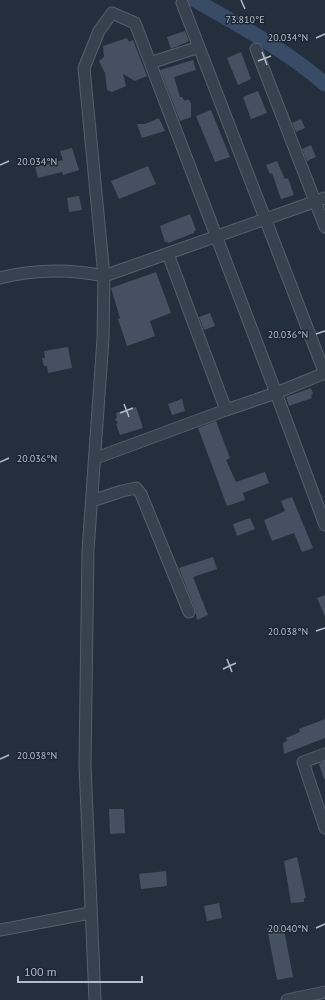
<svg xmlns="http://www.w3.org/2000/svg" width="325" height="1000" viewBox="0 0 325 1000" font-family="'PT Sans',sans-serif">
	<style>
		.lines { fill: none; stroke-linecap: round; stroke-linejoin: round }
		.river { stroke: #394c67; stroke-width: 15 }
		.building { fill: #455162 }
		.minor-casing { stroke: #565f6c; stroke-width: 13 }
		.minor { stroke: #38414e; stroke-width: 11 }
		.ticks { fill: none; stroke: #b4bcc9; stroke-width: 1.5 }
		.ticks-label { font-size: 10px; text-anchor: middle; fill: #b4bcc9; stroke: #1d2633; stroke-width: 3; stroke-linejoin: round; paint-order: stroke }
	</style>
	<rect width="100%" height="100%" fill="#242f3e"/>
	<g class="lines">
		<path class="river" d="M 195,0 C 240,26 286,50 325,84"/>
	</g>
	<path class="building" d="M 185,31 L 189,41 L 171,49 L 167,37 Z
		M 127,38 L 129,42 L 133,40 L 147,76 L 135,81 L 123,74 L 126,86 L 112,92 L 107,90 L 105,73 L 99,61 L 104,57 L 103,46 Z
		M 241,52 L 251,79 L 238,85 L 227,58 Z
		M 193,60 L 196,70 L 174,77 L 180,97 L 182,97 L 185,101 L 188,99 L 191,103 L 191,117 L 180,121 L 160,70 Z
		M 258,91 L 267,113 L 251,119 L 243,97 Z
		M 211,110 L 230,157 L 215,162 L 196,116 Z
		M 159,118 L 165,131 L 142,138 L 137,124 L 145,124 Z
		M 301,119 L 305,128 L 296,132 L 292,123 Z
		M 311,145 L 316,157 L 307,161 L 302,149 Z
		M 72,148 L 79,170 L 63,175 L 62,172 L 38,178 L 35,167 L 63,160 L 60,151 Z
		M 277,161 L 285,179 L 288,178 L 294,195 L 281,199 L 272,173 L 270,174 L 266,165 Z
		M 148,166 L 156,184 L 119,199 L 111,181 Z
		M 79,196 L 82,210 L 69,212 L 67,198 Z
		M 190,214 L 196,230 L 194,231 L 194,233 L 168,243 L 167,241 L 165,242 L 160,226 Z
		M 156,272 L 171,313 L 150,321 L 155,336 L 127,346 L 118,319 L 120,318 L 111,288 Z
		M 210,313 L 215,326 L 204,330 L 199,317 Z
		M 68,347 L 72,368 L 48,373 L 47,366 L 44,366 L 42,358 L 45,358 L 44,351 Z
		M 311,388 L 313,394 L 311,395 L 312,398 L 289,406 L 286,397 Z
		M 182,399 L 185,411 L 172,415 L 168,404 Z
		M 136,407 L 143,428 L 120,435 L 116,424 L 118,423 L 115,419 L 117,418 L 116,413 Z
		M 216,421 L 230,458 L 226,460 L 236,482 L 265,472 L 269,483 L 243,493 L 245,500 L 227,506 L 198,428 Z
		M 292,497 L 313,548 L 302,552 L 294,533 L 272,541 L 264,520 L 285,511 L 281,501 Z
		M 250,518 L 255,529 L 237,536 L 233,524 Z
		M 213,557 L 217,569 L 193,577 L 208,615 L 197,620 L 195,609 L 179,568 Z
		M 325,595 L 325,617 L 317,598 Z
		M 325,719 L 325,738 L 284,754 L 283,743 L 287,741 L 286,738 L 300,732 L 299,729 Z
		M 325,761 L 325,779 L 324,779 L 319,764 Z
		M 109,809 L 124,809 L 125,833 L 110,834 Z
		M 297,857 L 306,898 L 304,898 L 304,902 L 291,903 L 284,861 Z
		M 166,871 L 167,886 L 141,889 L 139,874 Z
		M 219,903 L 222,918 L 207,921 L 204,906 Z
		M 283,924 L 293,977 L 277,980 L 267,928 Z"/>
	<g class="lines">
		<g class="minor-casing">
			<path id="minor" d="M 182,3 L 325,374
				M 256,49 L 325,227
				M 150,63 L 199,47
				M 168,254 L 226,410 L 276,393 L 325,525
				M 0,278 C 35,269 69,269 104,276 L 84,68 L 99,31 L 112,13 L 135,23 L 276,393 L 325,373
				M 96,458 L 226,410
				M 92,501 L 122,491 L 136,488 L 141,494 L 189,612
				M 325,754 L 303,762 L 325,828
				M 0,930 L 90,913
				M 95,1000 L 85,765 L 88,550 L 103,339 L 104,276 L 325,198
				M 287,1000 L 325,992"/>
		</g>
		<use href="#minor" class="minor"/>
	</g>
	<path class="ticks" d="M 241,0 L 245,9M 316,38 L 325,34M 262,52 L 267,65M 258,61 L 271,56M 0,165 L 9,161M 316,334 L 325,331M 124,404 L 129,417M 120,413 L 133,408M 0,462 L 9,458M 316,631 L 325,628M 227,659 L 232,672M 223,669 L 236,663M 0,759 L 9,755M 316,928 L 325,924"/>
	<g class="ticks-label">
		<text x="245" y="23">73.810°E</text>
		<text x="288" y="41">20.034°N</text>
		<text x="37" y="165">20.034°N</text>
		<text x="288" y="338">20.036°N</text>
		<text x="37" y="462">20.036°N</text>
		<text x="288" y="635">20.038°N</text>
		<text x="37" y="759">20.038°N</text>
		<text x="288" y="932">20.040°N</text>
	</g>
	<path d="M18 976v6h124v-6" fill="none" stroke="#b4bcc9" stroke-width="2"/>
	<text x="24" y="976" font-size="12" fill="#b4bcc9" stroke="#1d2633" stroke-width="3" paint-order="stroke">100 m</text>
</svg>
